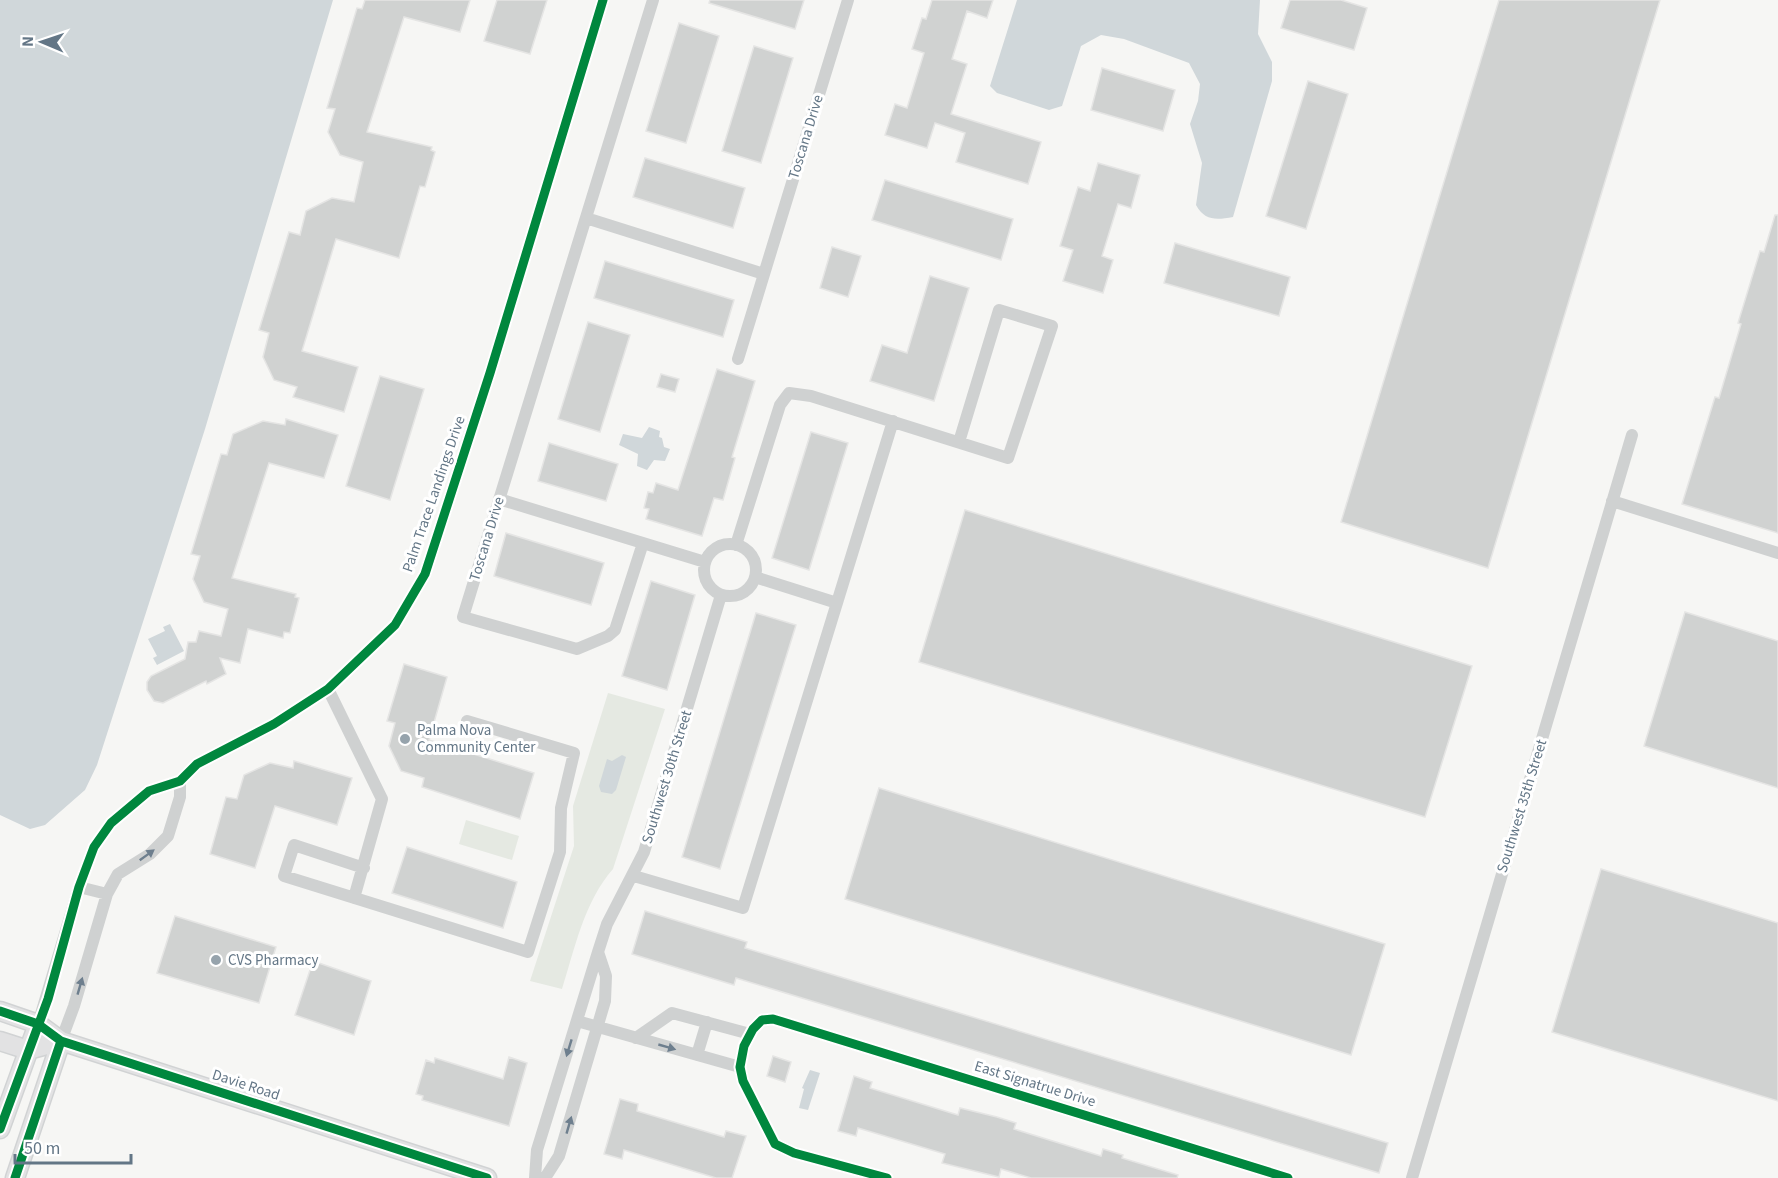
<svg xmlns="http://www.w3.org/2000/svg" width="1778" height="1178" viewBox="0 0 1778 1178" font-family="'Source Sans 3',sans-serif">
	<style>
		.green { fill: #e5e9e2 }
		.water { fill: #d0d7da }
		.building { fill: #d0d2d1; stroke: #e5e5e4; stroke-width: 1.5 }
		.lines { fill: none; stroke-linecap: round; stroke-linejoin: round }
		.secondary-casing { stroke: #d1d3d4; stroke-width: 21 }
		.street { stroke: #cfd1d1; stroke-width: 12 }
		.secondary { stroke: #e2e2e3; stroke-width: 18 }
		.cycleway-casing { stroke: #fff; stroke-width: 13 }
		.cycleway { stroke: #00873e; stroke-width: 9 }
		.oneway { fill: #6e7f8e }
		.poi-dot { fill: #96a3ac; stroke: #fff; stroke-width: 2 }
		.labels { text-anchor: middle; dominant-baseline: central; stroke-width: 6; stroke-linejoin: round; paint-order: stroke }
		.street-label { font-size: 15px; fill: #637686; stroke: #fff }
		.poi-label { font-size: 15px; fill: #637686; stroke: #fff; text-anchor: start }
	</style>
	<rect width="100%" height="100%" fill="#f6f6f4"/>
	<path class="green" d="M 608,693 L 665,709 L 613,869 C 584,902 575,948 562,989 L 530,981 L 574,846 L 573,806 Z
		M 466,820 L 519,836 L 512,860 L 459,844 Z"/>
	<path class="water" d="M 0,0 L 333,0 L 205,429 L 97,765 L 85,790 L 45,825 L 30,829 L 0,815 Z
		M 1017,0 L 1260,0 L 1258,34 L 1272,62 L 1272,81 L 1233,217 C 1216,220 1205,221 1196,205 L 1202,163 L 1190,124 L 1198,101 L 1200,84 L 1189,63 L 1124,39 L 1101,35 L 1081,46 L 1062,106 L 1049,110 L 997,93 L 990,86 Z
		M 649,427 L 660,431 L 659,437 L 662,438 L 664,447 L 670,449 L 665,461 L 654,460 L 647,470 L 637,466 L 638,454 L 619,445 L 623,434 L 642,438 Z
		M 170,624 L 184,651 L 157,665 L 153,658 L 157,656 L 148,639 L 165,631 L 163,627 Z
		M 622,755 L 626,757 L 616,790 L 612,794 L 601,792 L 599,786 L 607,759 L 612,761 Z
		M 810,1070 L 820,1073 L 808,1110 L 799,1108 L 804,1089 L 802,1088 Z"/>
	<path class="building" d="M 365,0 L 470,0 L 460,32 L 404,17 L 367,132 L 432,147 L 431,150 L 435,152 L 425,187 L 420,186 L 399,258 L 336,239 L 302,351 L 358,367 L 344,412 L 293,397 L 297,387 L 274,380 L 263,357 L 269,333 L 259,330 L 289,232 L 300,235 L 306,211 L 332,198 L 354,202 L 363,162 L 340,155 L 328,132 L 335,109 L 327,108 L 357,8 L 362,9 Z
		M 497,0 L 547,0 L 530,54 L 484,41 Z
		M 710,0 L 804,0 L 795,29 L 709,3 Z
		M 932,0 L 993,0 L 987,18 L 967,11 L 952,59 L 967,64 L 951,114 L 1041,142 L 1028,184 L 956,162 L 965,133 L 935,123 L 927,148 L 885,135 L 895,104 L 907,108 L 924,53 L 912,49 L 922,18 L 926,19 Z
		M 1290,0 L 1341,0 L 1367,8 L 1354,50 L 1281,28 Z
		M 1499,0 L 1660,0 L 1488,568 L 1341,522 Z
		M 679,23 L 719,36 L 686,143 L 646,131 Z
		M 754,46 L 793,58 L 761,163 L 722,151 Z
		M 1102,68 L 1175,90 L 1163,131 L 1091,110 Z
		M 1308,81 L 1348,94 L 1306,229 L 1266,216 Z
		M 645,158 L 745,188 L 733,228 L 633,197 Z
		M 1098,163 L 1140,175 L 1131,208 L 1118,204 L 1102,256 L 1113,260 L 1103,293 L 1063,281 L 1073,250 L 1060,246 L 1078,187 L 1090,191 Z
		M 885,180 L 1013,219 L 1001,260 L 872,220 Z
		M 1775,215 L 1778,215 L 1778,533 L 1682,504 L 1715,397 L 1719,398 L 1741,324 L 1738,323 L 1760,251 L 1764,252 Z
		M 1175,243 L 1290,277 L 1279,316 L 1164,283 Z
		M 832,247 L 861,256 L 848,297 L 820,288 Z
		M 605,261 L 734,300 L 723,337 L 594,298 Z
		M 930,276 L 969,288 L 934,401 L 870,381 L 882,345 L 907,353 Z
		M 588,322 L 630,335 L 600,432 L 558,419 Z
		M 717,369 L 755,381 L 732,457 L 735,458 L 723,500 L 714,498 L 702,536 L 646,519 L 649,509 L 644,508 L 648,492 L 653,493 L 656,483 L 678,490 Z
		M 661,374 L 679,379 L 675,392 L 657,387 Z
		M 380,376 L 424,389 L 390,500 L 346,486 Z
		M 286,419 L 338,435 L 324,478 L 269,463 L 232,578 L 296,594 L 295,597 L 299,598 L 290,633 L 284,632 L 283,638 L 248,629 L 240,663 L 220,658 L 226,674 L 207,684 L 206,681 L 163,703 L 154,701 L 147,690 L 147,682 L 151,676 L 185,659 L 188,642 L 196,642 L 199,631 L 221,636 L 228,609 L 204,602 L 193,579 L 200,556 L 191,554 L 221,454 L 227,455 L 233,434 L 263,421 L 285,425 Z
		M 811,432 L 848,443 L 809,570 L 772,558 Z
		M 549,443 L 618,464 L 606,501 L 538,481 Z
		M 965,510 L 1472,666 L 1425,817 L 919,662 Z
		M 506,533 L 604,563 L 591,605 L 494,576 Z
		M 651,581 L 695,595 L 667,690 L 622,676 Z
		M 1685,612 L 1778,641 L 1778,788 L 1644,746 Z
		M 756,613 L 796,625 L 720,869 L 682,857 Z
		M 404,664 L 447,677 L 429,740 L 534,773 L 520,819 L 422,787 L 424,778 L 401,771 L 389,746 L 395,723 L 387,721 Z
		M 294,761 L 352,778 L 337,825 L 275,806 L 255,868 L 210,854 L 226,797 L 237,799 L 244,775 L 270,763 L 293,768 Z
		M 879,788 L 1385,944 L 1351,1055 L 845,899 Z
		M 407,847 L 517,882 L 503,928 L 392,893 Z
		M 1601,869 L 1778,923 L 1778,1101 L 1552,1032 Z
		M 645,911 L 747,942 L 745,948 L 1388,1143 L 1379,1173 L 736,978 L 734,985 L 632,954 Z
		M 175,916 L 276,947 L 259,1003 L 157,973 Z
		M 313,961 L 371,981 L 354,1035 L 295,1015 Z
		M 773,1056 L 791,1062 L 785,1082 L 767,1076 Z
		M 509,1057 L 527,1063 L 509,1126 L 422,1100 L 423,1096 L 416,1094 L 426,1060 L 434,1063 L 435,1058 L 503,1079 Z
		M 854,1076 L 872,1082 L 870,1088 L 958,1115 L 960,1108 L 997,1117 L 1016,1123 L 1014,1129 L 1101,1156 L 1103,1149 L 1123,1155 L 1122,1158 L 1178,1175 L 1177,1178 L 1031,1178 L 1001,1169 L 999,1177 L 942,1163 L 945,1154 L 858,1128 L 856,1136 L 838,1131 Z
		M 620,1099 L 638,1104 L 637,1111 L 724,1137 L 726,1131 L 746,1136 L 732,1178 L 716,1178 L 624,1150 L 622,1159 L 604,1154 Z"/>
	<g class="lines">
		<g class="secondary-casing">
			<path id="secondary" d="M 0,1011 L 38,1024 L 61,1041 L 487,1178
				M 0,1041 L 28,1050 L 61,1041
				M 0,1129 L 38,1024
				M 15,1178 L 61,1041"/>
		</g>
		<path class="street" d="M 586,218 L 764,274
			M 738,359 L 848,0
			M 499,499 L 705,562
			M 1612,501 L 1778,553
			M 643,543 L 615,630 L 608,636 L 577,649 L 463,617 L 653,0
			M704 570a26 26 0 1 1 52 0a26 26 0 1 1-52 0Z
			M 736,545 L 780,405 L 789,393 L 811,396 L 1008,458 L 1052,326 L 999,310 L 959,442
			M 755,577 L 837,603
			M 328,689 L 382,799 L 354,898
			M 364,868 L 294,845 L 284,876 L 528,952 L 560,852 L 561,808 L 574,753 L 467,721
			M 634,876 L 743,908 L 893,421
			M 79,887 L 107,894
			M 577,1021 L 740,1067
			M 38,1024 L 79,887 L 94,847 L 111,823 L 149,791 L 180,781 L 197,764 L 274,724 L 328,689 L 395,625 L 425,574 L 490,373 L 603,0
			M 636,1038 L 672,1013 L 750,1034
			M 61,1041 L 74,1006 L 107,894 L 118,874 L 150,854 L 168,836 L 180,797 L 180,781
			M 697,1055 L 707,1022
			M 535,1178 L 537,1150 L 598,952 L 607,924 L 644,852 L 721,595
			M 545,1178 L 559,1156 L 605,1001 L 606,976 L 598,952
			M 887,1178 L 794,1153 L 775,1144 L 743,1081 L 740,1067 L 744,1046 L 753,1029 L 762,1020 L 773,1019 L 1288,1178
			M 1412,1178 L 1632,435"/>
		<use href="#secondary" class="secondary"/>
		<g class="cycleway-casing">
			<path id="cycleway" d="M 0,1011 L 38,1024 L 61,1041 L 487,1178
				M 0,1129 L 48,999 L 79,887 L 94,847 L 111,823 L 149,791 L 180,781 L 197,764 L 274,724 L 328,689 L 395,625 L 425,574 L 490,373 L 603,0
				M 15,1178 L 61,1041
				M 887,1178 L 794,1153 L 775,1144 L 743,1081 L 740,1067 L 744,1046 L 753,1029 L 762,1020 L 773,1019 L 1288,1178"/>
		</g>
		<use href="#cycleway" class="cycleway"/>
	</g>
	<defs><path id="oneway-solid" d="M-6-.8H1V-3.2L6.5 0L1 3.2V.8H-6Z" transform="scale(1.5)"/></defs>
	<g class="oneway">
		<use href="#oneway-solid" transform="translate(147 855) rotate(-36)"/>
		<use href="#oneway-solid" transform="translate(80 986) rotate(-74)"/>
		<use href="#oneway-solid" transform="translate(667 1047) rotate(16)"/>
		<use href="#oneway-solid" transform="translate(569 1048) rotate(107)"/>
		<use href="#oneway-solid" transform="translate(569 1125) rotate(-74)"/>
	</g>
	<g class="poi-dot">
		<circle cx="405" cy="739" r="6"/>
		<circle cx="216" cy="960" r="6"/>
	</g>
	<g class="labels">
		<g class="street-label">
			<text transform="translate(806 137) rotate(-73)">Toscana Drive</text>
			<text transform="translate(434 494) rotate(-71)">Palm Trace Landings Drive</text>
			<text transform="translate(487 539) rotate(-73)">Toscana Drive</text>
			<text transform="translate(667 777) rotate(-73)">Southwest 30th Street</text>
			<text transform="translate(1522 806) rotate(-73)">Southwest 35th Street</text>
			<text transform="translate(1035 1084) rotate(17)">East Signatrue Drive</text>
			<text transform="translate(246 1085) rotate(18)">Davie Road</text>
		</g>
		<g class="poi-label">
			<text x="417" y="730">Palma Nova<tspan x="417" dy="17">Community Center</tspan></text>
			<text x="228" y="960">CVS Pharmacy</text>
		</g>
	</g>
	<g transform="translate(42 42) rotate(272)" stroke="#ffffff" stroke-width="4.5" paint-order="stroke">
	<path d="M0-4.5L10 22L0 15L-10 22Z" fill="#637686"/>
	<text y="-9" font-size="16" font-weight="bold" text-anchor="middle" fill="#637686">N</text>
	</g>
	<path d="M15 1154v9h116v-9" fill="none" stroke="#637686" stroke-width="3"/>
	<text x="24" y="1154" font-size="18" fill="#637686" stroke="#ffffff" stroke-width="4.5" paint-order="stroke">50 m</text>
</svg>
